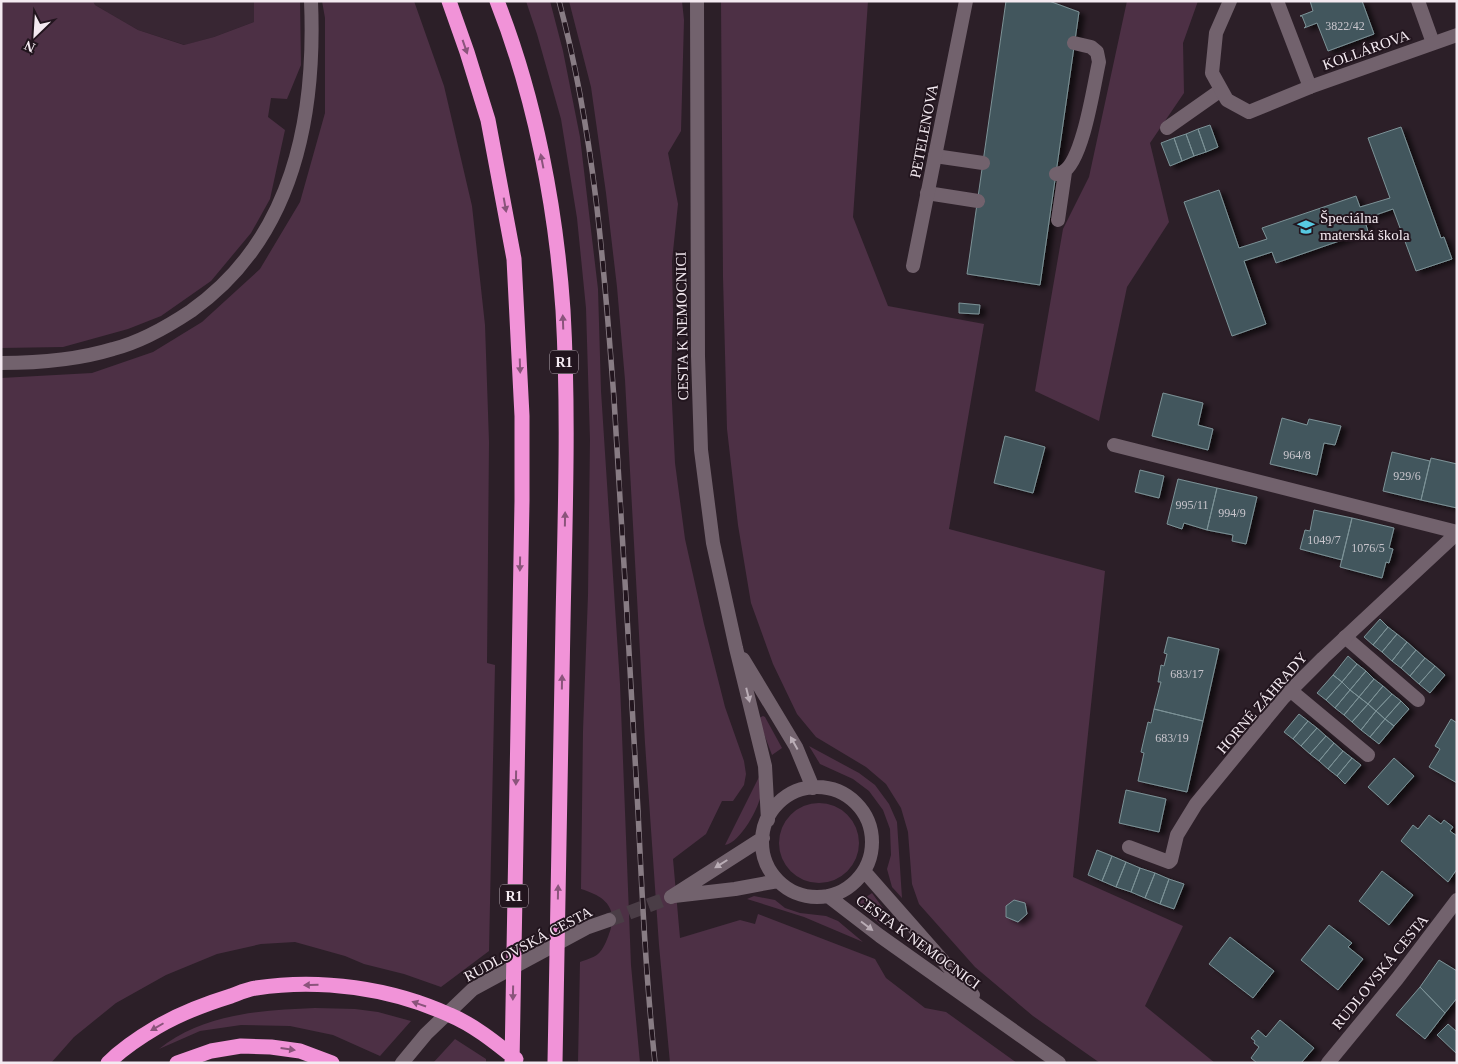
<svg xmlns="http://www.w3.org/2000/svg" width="1458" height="1064" viewBox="0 0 1458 1064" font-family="Georgia,serif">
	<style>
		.built { fill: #382633 }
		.green { fill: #4d3045 }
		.building { fill: #43575d; stroke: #7c9297; filter: url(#shadow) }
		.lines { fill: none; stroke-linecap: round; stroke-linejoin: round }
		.tertiary-tunnel { stroke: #4a3d46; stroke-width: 14; stroke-dasharray: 14 7; stroke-linecap: butt }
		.service { stroke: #72626d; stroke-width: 14 }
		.minor { stroke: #72626d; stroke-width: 14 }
		.tertiary { stroke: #72626d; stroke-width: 14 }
		.motorway { stroke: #f193d8; stroke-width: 15 }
		.rail-casing { stroke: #887c84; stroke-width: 5.5 }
		.rail { stroke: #22151e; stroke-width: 4; stroke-dasharray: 11; stroke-linecap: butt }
		.oneway { fill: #8a547b }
		.oneway2 { fill: #baadb6 }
		.labels { text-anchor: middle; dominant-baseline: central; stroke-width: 4; stroke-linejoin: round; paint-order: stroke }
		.number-label { font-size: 12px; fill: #c8c5cc }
		.shield { fill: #22151e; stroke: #b5aab2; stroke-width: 1 }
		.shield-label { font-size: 14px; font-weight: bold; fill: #f4eaf1 }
		.street-label { font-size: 15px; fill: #f4eaf1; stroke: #22151e }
		.poi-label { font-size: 15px; fill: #f4eaf1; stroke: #22151e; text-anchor: start }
	</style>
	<defs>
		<filter id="shadow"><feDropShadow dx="5.5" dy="3" stdDeviation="2.5" flood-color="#0009"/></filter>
	</defs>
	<rect width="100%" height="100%" fill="#2c1f28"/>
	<path class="built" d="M 93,1 L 254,1 L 254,22 L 214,37 L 185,45 L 138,30 L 95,5 Z"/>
	<path class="green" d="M 1,1 L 93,1 L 95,5 L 138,30 L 184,45 L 214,37 L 254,22 L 254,1 L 300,1 L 301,65 L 287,99 L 271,98 L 268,117 L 285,130 L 270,199 L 251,233 L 211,281 L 161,316 L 128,329 L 63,347 L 1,348 Z
		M 322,1 L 414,1 L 444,86 L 472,206 L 485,325 L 489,442 L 487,663 L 495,665 L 489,951 L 441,987 L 404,974 L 364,964 L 345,956 L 295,942 L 261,944 L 217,954 L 166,975 L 116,1003 L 74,1037 L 51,1063 L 1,1063 L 1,378 L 92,373 L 153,352 L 202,322 L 260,269 L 300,202 L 325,113 L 325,18 Z
		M 526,1 L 550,1 L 563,51 L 580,137 L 598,289 L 601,391 L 620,684 L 631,965 L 640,1063 L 578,1063 L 580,962 C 585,960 593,958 598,954 C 603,950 607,940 609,934 C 619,907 604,896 581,889 L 583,731 L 588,595 L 590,440 L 586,308 L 577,218 L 561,119 L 537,34 Z
		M 569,1 L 682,1 L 684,20 L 681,131 L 668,153 L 678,204 L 672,261 L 673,312 L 671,383 L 675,463 L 685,539 L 704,624 L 725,707 L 744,761 L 746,774 L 744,785 L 733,801 L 722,801 L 706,834 L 673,859 L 680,938 L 740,920 L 755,924 L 758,914 L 875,959 L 886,978 L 925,1008 L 946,1012 L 1017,1063 L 670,1063 L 659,945 L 645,743 L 625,380 L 617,287 L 606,193 L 591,87 Z
		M 721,1 L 868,1 L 853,217 L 888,306 L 984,324 L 949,529 L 1105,571 L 1073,877 L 1183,926 L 1145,1006 L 1215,1063 L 1100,1063 L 1033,1016 L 975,967 L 919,904 L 912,884 L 908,832 L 901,808 L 886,784 L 866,767 L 816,737 L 797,714 L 773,664 L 751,603 L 738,525 L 727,429 L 723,277 Z
		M 1127,1 L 1198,1 L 1183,43 L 1184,93 L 1150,143 L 1169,222 L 1127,287 L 1099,421 L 1035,391 L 1063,229 L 1089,177 Z
		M 763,716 L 765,717 L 782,748 L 772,755 L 759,721 L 759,718 Z
		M 809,746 L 859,773 L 875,785 L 889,804 L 897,822 L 902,898 L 892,887 L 887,869 L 891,855 L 890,829 L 883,810 L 869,791 L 853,779 L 820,764 Z
		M 759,777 C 760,782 761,788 761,793 C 760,807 740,843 725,845 Z
		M779 843a40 40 0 1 1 80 0a40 40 0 1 1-80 0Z
		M 872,893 L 888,915 L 880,924 L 856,904 Z
		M 754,896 L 775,900 L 785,908 L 800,913 L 826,916 L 838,921 L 863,942 L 804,917 L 747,899 Z
		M 315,1008 L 355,1009 L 378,1012 L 411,1021 L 380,1056 L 333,1035 L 290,1026 L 241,1025 L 200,1031 L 159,1049 C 202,1014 262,1010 315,1008 Z
		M 455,1039 L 486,1059 L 486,1063 L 433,1063 Z"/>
	<path class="building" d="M 1006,1 L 1049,1 L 1079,12 L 1040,285 L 967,274 Z
		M 1310,1 L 1362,1 L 1374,34 L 1328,51 L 1317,23 L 1304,28 L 1306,26 L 1302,16 L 1300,16 L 1313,11 Z
		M 1210,125 L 1218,147 L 1206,152 L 1198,129 Z
		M 1401,127 L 1441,238 L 1444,237 L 1452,259 L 1416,271 L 1393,209 L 1364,219 L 1368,231 L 1276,263 L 1272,252 L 1244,261 L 1266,324 L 1232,336 L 1184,202 L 1219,190 L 1239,248 L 1267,239 L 1262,228 L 1356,196 L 1360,207 L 1390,198 L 1368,138 Z
		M 1198,129 L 1206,152 L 1194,156 L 1186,134 Z
		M 1186,134 L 1194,156 L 1182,161 L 1174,138 Z
		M 1174,138 L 1182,161 L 1170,166 L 1161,143 Z
		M 959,303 L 980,305 L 979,314 L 959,313 Z
		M 1163,393 L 1203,403 L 1198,425 L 1213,429 L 1208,450 L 1152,436 Z
		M 1282,418 L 1307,425 L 1309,419 L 1341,426 L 1335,445 L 1324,443 L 1317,475 L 1270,464 Z
		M 1005,436 L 1045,447 L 1033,493 L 994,483 Z
		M 1392,452 L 1430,461 L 1421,500 L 1383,491 Z
		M 1431,458 L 1457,464 L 1457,508 L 1421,500 Z
		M 1140,470 L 1164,476 L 1159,498 L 1135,492 Z
		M 1178,479 L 1217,488 L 1207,530 L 1184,523 L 1182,529 L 1167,524 Z
		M 1217,488 L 1257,497 L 1246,544 L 1232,541 L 1233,535 L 1207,530 Z
		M 1314,510 L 1352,518 L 1342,560 L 1300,549 L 1305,530 L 1310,531 Z
		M 1352,518 L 1394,528 L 1389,548 L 1393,549 L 1389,563 L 1386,562 L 1382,578 L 1340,567 Z
		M 1380,619 L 1388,627 L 1373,645 L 1364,637 Z
		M 1388,627 L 1397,634 L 1382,652 L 1373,645 Z
		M 1397,634 L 1407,642 L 1392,661 L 1382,652 Z
		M 1168,637 L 1219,649 L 1203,721 L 1154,709 L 1161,682 L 1158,682 L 1161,665 L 1164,666 L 1167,654 L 1164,653 Z
		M 1407,642 L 1416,650 L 1401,668 L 1392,661 Z
		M 1416,650 L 1425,658 L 1410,676 L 1401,668 Z
		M 1348,656 L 1357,664 L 1342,682 L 1333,675 Z
		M 1425,658 L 1435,666 L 1419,684 L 1410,676 Z
		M 1357,664 L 1366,671 L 1350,690 L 1342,682 Z
		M 1435,666 L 1445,675 L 1430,693 L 1419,684 Z
		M 1366,671 L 1374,679 L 1359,697 L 1350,690 Z
		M 1333,675 L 1342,682 L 1326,700 L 1317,693 Z
		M 1374,679 L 1383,686 L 1368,704 L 1359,697 Z
		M 1342,682 L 1350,690 L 1335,708 L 1326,700 Z
		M 1383,686 L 1392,694 L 1376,711 L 1368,704 Z
		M 1350,690 L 1359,697 L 1344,715 L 1335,708 Z
		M 1392,694 L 1401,701 L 1385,719 L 1376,711 Z
		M 1359,697 L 1368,704 L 1352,722 L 1344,715 Z
		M 1401,701 L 1409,709 L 1394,726 L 1385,719 Z
		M 1368,704 L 1376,711 L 1361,730 L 1352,722 Z
		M 1154,709 L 1203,721 L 1187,792 L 1138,781 L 1144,753 L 1141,752 L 1148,722 L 1151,723 Z
		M 1376,711 L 1385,719 L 1370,737 L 1361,730 Z
		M 1299,714 L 1308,721 L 1293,739 L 1284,732 Z
		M 1385,719 L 1394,726 L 1379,744 L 1370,737 Z
		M 1451,719 L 1457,723 L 1457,783 L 1429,767 L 1440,749 L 1435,746 Z
		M 1308,721 L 1317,728 L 1301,746 L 1293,739 Z
		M 1317,728 L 1326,736 L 1310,754 L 1301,746 Z
		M 1326,736 L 1334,743 L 1319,761 L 1310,754 Z
		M 1334,743 L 1343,751 L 1328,769 L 1319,761 Z
		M 1343,751 L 1352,758 L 1337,776 L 1328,769 Z
		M 1352,758 L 1361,765 L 1345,784 L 1337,776 Z
		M 1394,758 L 1414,776 L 1388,805 L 1368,787 Z
		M 1126,790 L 1166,799 L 1159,832 L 1119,823 Z
		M 1429,815 L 1441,824 L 1444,820 L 1453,827 L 1450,831 L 1457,836 L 1457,869 L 1448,882 L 1401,841 L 1413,825 L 1418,829 Z
		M 1097,850 L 1112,856 L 1102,881 L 1088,875 Z
		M 1112,856 L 1126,862 L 1116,887 L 1102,881 Z
		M 1126,862 L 1140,868 L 1131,892 L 1116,887 Z
		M 1140,868 L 1155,873 L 1145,898 L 1131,892 Z
		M 1382,871 L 1413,895 L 1389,925 L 1359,901 Z
		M 1155,873 L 1169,879 L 1160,904 L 1145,898 Z
		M 1169,879 L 1184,884 L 1174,909 L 1160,904 Z
		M 1014,900 L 1025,903 L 1027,914 L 1018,922 L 1006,917 L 1006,906 Z
		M 1329,925 L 1352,943 L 1348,947 L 1363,959 L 1338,990 L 1301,960 Z
		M 1230,937 L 1274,971 L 1253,998 L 1209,964 Z
		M 1439,960 L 1457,971 L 1457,998 L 1445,1013 L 1420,987 Z
		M 1420,987 L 1445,1013 L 1425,1039 L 1396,1015 Z
		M 1280,1020 L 1314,1048 L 1301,1063 L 1257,1063 L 1251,1058 L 1259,1047 L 1254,1043 L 1255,1041 L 1251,1038 L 1258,1030 L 1266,1037 Z
		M 1448,1024 L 1457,1032 L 1457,1054 L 1437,1035 Z"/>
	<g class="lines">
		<path class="tertiary-tunnel" d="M 609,920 L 671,897"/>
		<path class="service" d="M 1277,1 L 1310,87
			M 1418,1 L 1433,43
			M 1167,128 L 1221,90
			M 935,156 L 983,163
			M 1056,174 C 1058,173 1061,173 1063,172 C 1083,161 1094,84 1099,62 L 1097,52 L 1091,47 L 1074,43
			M 927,193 L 978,201
			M 1058,220 L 1065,172
			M 1345,637 L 1418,700
			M 1290,690 L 1368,755"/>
		<path class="minor" d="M 1230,1 L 1216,33 L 1212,73 L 1227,100 L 1249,112 L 1310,87 L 1457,35
			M 913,266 L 966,1
			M 1,363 C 39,363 77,360 113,349 C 141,342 167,327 191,311 C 293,239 316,119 311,1
			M 1114,445 L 1457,532
			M 1129,847 L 1169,862 L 1171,860 L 1177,835 L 1196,804 L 1283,698 L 1323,658 L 1457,533"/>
		<path class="tertiary" d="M 697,1 L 698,356 L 701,450 L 713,543 L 736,648 L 765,766 L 768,820
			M 743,659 L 796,747 L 813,788
			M762 842a55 55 0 1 1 110 0a55 55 0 1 1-110 0Z
			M 864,871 L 973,995
			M 674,896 L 735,889 L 778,881
			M 828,896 L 880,936 L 1059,1063
			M 671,897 L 763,838
			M 402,1063 L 426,1034 L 473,989 L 586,928 L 609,920
			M 1328,1063 L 1397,979 L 1457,900"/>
		<path class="motorway" d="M 449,1 L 467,52 L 488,120 L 514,259 L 522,416 L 522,501 L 512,1063
			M 497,1 C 535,97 556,208 563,310 C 569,414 565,518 563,622 C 560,769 558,916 555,1063
			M 108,1063 C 122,1049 140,1037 157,1027 C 181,1013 205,1004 231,996 C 239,993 248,989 256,988 C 320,978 391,988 450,1015 C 474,1025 496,1043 516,1059
			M 177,1063 L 211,1051 L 241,1046 L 271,1047 L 300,1051 L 332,1063"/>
		<g class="rail-casing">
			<path id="rail" d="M 559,1 C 594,132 604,265 614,399 C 623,536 630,674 638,811 C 642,895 646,979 655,1063"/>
		</g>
		<use href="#rail" class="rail"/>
	</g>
	<defs><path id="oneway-solid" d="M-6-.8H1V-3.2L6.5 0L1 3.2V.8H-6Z" transform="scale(1.25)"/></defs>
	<g class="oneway">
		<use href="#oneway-solid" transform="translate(465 47) rotate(71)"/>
		<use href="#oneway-solid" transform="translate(542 161) rotate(-101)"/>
		<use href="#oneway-solid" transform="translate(505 205) rotate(80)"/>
		<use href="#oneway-solid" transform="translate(563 322) rotate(-92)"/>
		<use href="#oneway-solid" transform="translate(520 366) rotate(88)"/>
		<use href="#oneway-solid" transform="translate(565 519) rotate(-89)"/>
		<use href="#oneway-solid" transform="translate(520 564) rotate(91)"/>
		<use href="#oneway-solid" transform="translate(562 682) rotate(-89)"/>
		<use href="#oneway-solid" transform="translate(516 778) rotate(91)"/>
		<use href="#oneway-solid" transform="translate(558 892) rotate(-89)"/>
		<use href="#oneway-solid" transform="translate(311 985) rotate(179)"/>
		<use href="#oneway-solid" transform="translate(513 993) rotate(91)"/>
		<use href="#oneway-solid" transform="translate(419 1004) rotate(-161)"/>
		<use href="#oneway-solid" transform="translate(157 1027) rotate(150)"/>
		<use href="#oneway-solid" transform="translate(288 1049) rotate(8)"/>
	</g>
	<g class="oneway2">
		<use href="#oneway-solid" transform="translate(748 695) rotate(76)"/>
		<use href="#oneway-solid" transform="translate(794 743) rotate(-119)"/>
		<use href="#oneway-solid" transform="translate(721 864) rotate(148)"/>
		<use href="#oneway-solid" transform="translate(867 926) rotate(37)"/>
	</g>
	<defs>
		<g id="school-bare" transform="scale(1.35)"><path d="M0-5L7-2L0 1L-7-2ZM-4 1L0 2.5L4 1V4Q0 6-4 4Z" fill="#57c9e2" stroke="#22151e" stroke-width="2.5" paint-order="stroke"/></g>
	</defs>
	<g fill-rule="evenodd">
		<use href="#school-bare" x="1306" y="227"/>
	</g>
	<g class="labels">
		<g class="number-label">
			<text x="1345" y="26">3822/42</text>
			<text x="1297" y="455">964/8</text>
			<text x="1407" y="476">929/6</text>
			<text x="1192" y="505">995/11</text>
			<text x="1232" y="513">994/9</text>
			<text x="1324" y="540">1049/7</text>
			<text x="1368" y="548">1076/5</text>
			<text x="1187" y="674">683/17</text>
			<text x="1172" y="738">683/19</text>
		</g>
		<g class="shield">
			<rect x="550" y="350.5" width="28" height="23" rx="4"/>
			<rect x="500" y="884.5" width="28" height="23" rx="4"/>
		</g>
		<g class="shield-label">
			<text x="564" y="362">R1</text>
			<text x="514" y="896">R1</text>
		</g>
		<g class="street-label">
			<text transform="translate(1366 50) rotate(-20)">KOLLÁROVA</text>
			<text transform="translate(924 131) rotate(-79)">PETELENOVA</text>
			<text transform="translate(682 326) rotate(-91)">CESTA K NEMOCNICI</text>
			<text transform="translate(1262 703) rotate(-49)">HORNÉ ZÁHRADY</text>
			<text transform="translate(918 942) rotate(36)">CESTA K NEMOCNICI</text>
			<text transform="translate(528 944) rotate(-28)">RUDLOVSKÁ CESTA</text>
			<text transform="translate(1380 972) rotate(-51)">RUDLOVSKÁ CESTA</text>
		</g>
		<g class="poi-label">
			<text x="1320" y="218">Špeciálna<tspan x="1320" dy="17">materská škola</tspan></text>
		</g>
	</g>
	<rect width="1458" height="1064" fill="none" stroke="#f4eaf1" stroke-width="5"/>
	<g transform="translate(35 35) rotate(205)" stroke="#22151e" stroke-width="4" paint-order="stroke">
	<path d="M0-4L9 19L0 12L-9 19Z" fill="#f4eaf1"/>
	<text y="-8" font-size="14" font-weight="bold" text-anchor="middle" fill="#f4eaf1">N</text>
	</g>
</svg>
